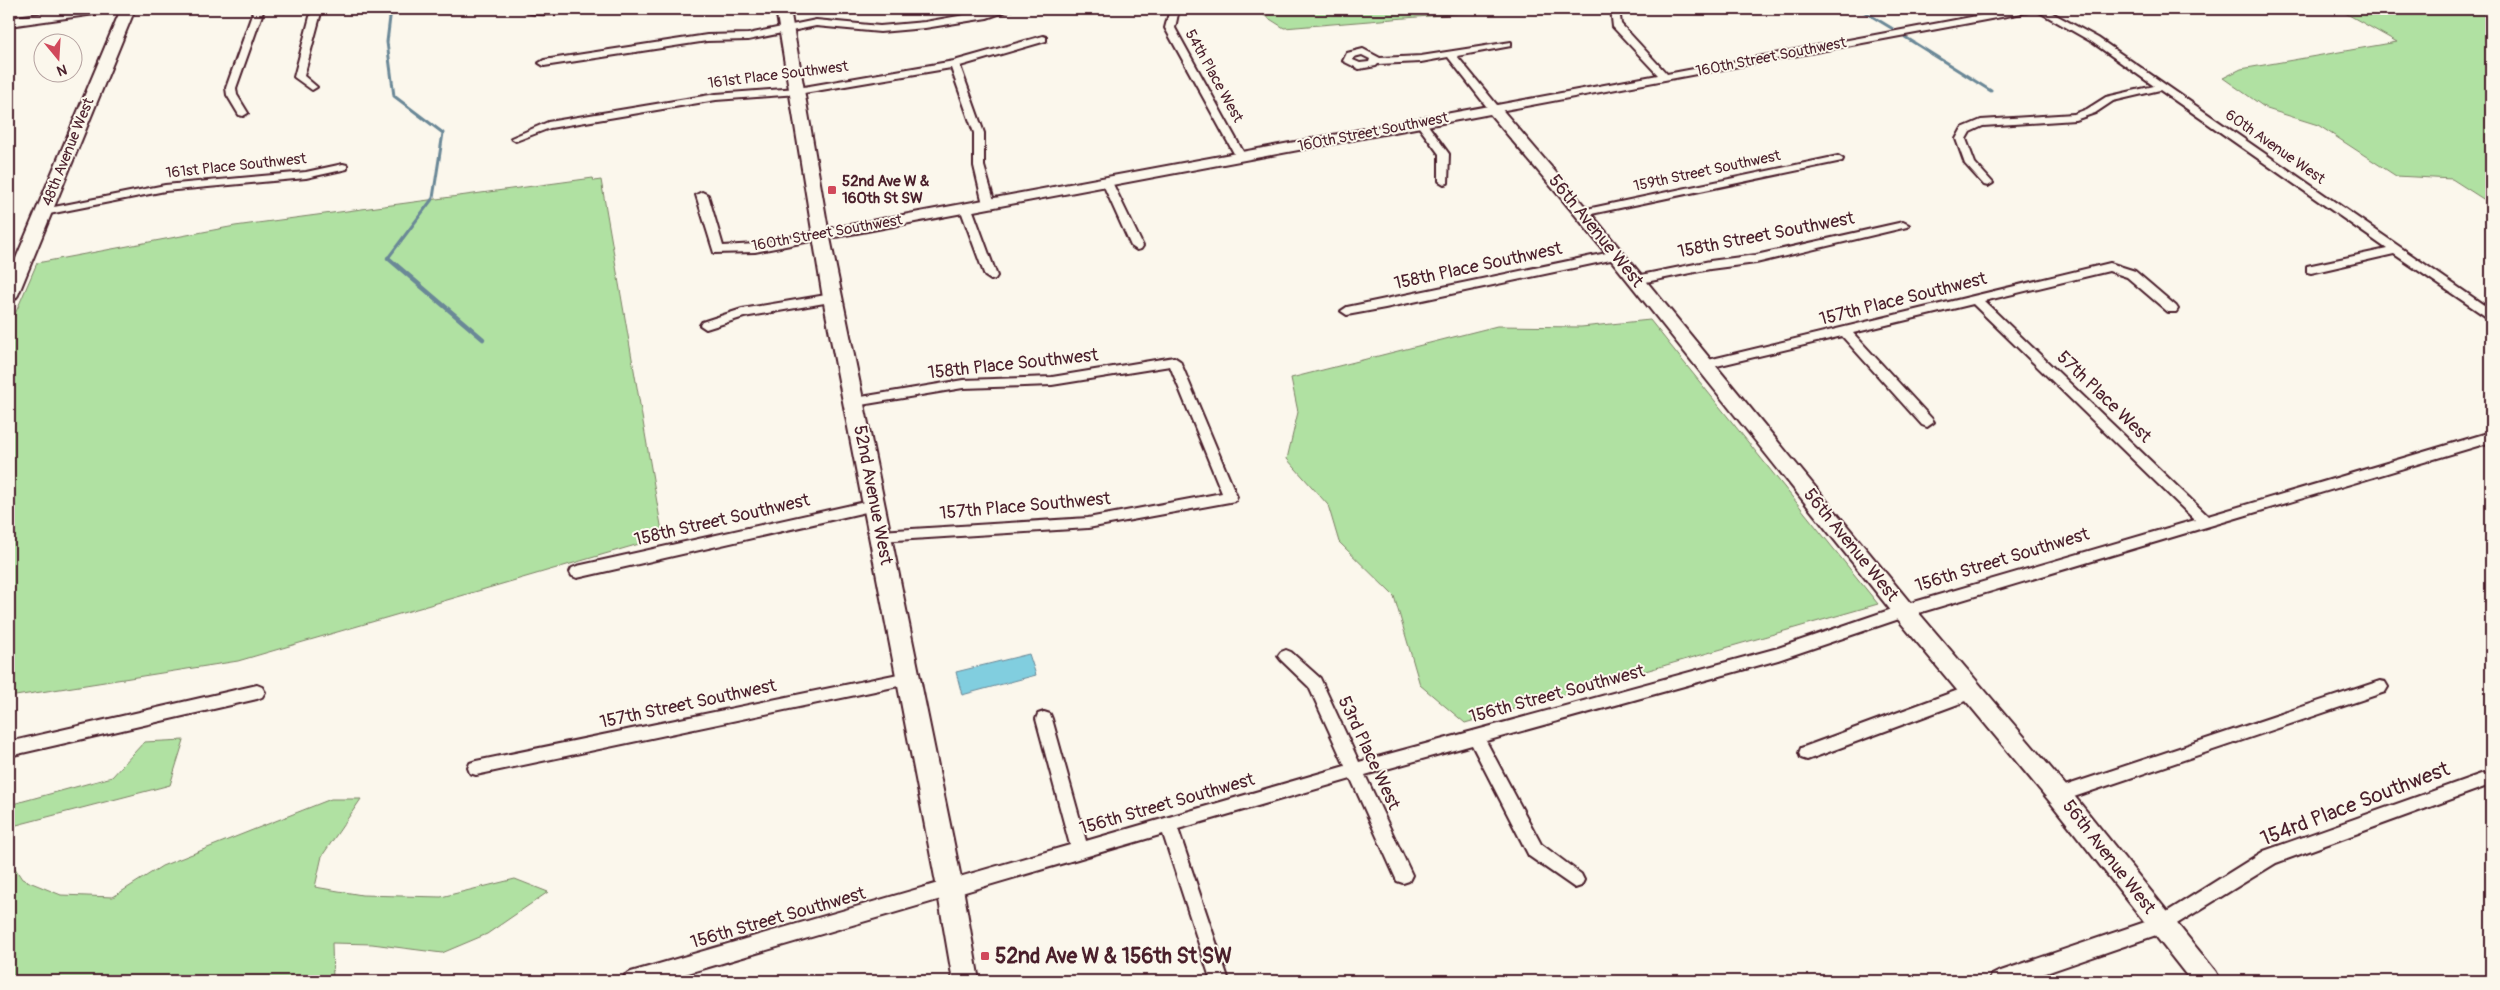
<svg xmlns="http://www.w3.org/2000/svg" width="2500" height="990" viewBox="0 0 2500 990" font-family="Pangolin,sans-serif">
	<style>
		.green { fill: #b0e1a2; stroke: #7d8066 }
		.water { fill: #81cedf; stroke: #6b8897 }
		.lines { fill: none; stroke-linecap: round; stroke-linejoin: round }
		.stream-far1 { stroke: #6b8897; stroke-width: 3 }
		.stream { stroke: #6b8897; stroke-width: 4.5 }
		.street-casing { stroke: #4a1f2b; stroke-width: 4 }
		.secondary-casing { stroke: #4a1f2b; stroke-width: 4 }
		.street { fill: #fbf7ec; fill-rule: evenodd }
		.secondary { fill: #fbf7ec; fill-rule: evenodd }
		.poi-dot { fill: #d1495b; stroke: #fbf7ec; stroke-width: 2 }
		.labels { text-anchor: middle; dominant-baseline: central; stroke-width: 4; stroke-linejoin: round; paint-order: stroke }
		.far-street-label { font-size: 15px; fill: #4a1f2b; stroke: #fbf7ec }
		.far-poi-label { font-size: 15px; font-weight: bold; fill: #4a1f2b; stroke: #fbf7ec; text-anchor: start }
		.street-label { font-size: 18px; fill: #4a1f2b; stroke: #fbf7ec }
		.near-street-label { font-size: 21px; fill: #4a1f2b; stroke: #fbf7ec }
		.near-poi-label { font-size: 21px; font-weight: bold; fill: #4a1f2b; stroke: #fbf7ec; text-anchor: start }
	</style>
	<rect width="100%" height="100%" fill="#fbf7ec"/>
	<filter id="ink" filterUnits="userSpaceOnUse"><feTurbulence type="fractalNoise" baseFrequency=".02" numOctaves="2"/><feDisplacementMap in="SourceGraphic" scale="10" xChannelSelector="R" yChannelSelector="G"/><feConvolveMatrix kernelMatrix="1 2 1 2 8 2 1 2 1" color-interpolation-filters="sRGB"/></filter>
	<g filter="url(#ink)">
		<path class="green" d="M 1254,9 L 1514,9 L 1284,28 Z
			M 2338,9 L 2491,9 L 2491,204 L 2452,179 L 2396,176 L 2318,125 L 2267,109 L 2223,78 L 2241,69 L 2397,42 Z
			M 593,178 L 594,181 L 601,180 L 663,537 L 238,661 L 9,697 L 9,328 L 37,263 L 235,226 Z
			M 1650,320 L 1878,604 L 1465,723 L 1420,685 L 1394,596 L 1339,542 L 1328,505 L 1287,459 L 1298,412 L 1291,378 L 1497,326 L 1581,327 Z
			M 184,740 L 170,785 L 9,827 L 9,805 L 112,777 L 144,742 Z
			M 331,799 L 361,799 L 322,856 L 315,887 L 362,895 L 441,897 L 515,879 L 548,892 L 487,934 L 442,953 L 372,944 L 332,943 L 333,981 L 9,981 L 9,859 L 22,879 L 61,895 L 113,897 L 162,866 Z"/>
		<path class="water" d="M 1029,654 L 1036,675 L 962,695 L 956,672 Z"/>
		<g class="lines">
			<path class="stream-far1" d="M 1860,9 L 1893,29
				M 1905,37 L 1991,91
				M 389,259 L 388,258 L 433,198 L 443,133 L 394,96 L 387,42 L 391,9"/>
			<path class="stream" d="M 388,258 L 483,339"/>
			<g class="street-casing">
				<path id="street" d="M 254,9 L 264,9 L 236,88 L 237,95 L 248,113 L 243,116 L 239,115 L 227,95 L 226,88 Z
					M 312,9 L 322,9 L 304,76 L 317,87 L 312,90 L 294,77 Z
					M 521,9 L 571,9 C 561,16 531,16 521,9 Z
					M 998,9 L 1012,9 L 987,18 L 925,28 L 880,32 L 816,26 L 748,40 L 707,41 L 544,66 L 539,63 L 544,60 L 707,35 L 748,34 L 816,20 L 880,26 L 925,22 Z
					M 1170,9 L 1179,9 L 1175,28 L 1246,157 L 1245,159 L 1237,159 L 1236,157 L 1165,28 Z
					M 1611,9 L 1619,9 L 1621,24 L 1667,74 L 2014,9 L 2033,9 L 2028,12 L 1494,112 L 1490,111 L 1448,57 L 1421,62 L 1378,64 L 1376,66 L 1359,69 L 1343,61 L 1347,53 L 1363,49 L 1380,58 L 1421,56 L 1511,42 L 1511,46 L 1457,56 L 1497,105 L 1658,75 L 1613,27 ZM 1362,55 L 1370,59 L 1369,62 L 1360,63 L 1353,60 L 1354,57 Z
					M 2034,9 L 2045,9 L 2098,38 L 2491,310 L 2491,320 L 2394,254 L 2311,273 L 2307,272 L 2307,266 L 2387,249 L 2160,90 L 2113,101 L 2095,113 L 2075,120 L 1983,126 L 1970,132 L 1966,139 L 1975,163 L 1993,183 L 1988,186 L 1984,185 L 1965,164 L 1956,139 L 1962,128 L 1981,120 L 2074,114 L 2087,109 L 2106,97 L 2154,86 L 2092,42 Z
					M 1043,36 L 1046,37 L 1046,41 L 960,66 L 984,133 L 984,166 L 995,204 L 989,207 L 983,204 L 974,166 L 974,133 L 951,68 L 798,94 L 716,100 L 550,128 L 516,141 L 511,138 L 548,122 L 716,94 L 798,88 L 954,61 Z
					M 1421,120 L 1425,121 L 1449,154 L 1448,183 L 1444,184 L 1439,181 L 1439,154 L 1416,123 Z
					M 1838,156 L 1843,159 L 1842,161 L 1582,216 L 1576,213 L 1582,210 Z
					M 343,164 L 347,165 L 347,169 L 306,178 L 165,191 L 44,215 L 38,212 L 44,209 L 165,185 L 306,172 Z
					M 1107,179 L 1112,182 L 1143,246 L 1141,249 L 1137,250 L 1131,246 L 1102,182 Z
					M 702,192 L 708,195 L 723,246 L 755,244 L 821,231 L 827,235 L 821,239 L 755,252 L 714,253 L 696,195 Z
					M 966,205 L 972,208 L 997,276 L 995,279 L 991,280 L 985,276 L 960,208 Z
					M 1903,222 L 1909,225 L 1907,227 L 1756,263 L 1710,269 L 1636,284 L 1630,280 L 1636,276 L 1710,261 L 1756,255 Z
					M 1616,251 L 1622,255 L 1620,258 L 1385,308 L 1347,315 L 1341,311 L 1347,307 Z
					M 2110,263 L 2135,271 L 2176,306 L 2178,309 L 2176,312 L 2168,312 L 2127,277 L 2109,271 L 1984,301 L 2208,516 L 2491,432 L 2491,442 L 1905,617 L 1778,660 L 1486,741 L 1541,844 L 1581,874 L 1584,880 L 1581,886 L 1575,888 L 1529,856 L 1472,745 L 1365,775 L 1412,875 L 1409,881 L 1403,883 L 1397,881 L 1351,779 L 1178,829 L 1229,981 L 1211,981 L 1163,834 L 661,981 L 622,981 L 625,975 L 631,972 L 1070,845 L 1036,719 L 1038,714 L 1044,712 L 1050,714 L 1052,719 L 1086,841 L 1345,766 L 1309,687 L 1281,660 L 1278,656 L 1281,652 L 1286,650 L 1291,652 L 1320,678 L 1359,762 L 1778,648 L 1904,605 L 2195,520 L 1973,304 L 1853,333 L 1932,419 L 1934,422 L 1927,427 L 1922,425 L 1842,336 L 1704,369 L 1698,365 L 1704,361 Z
					M 832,294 L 836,295 L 838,298 L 836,301 L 744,317 L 706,329 L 700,325 L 702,322 L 742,309 Z
					M 1174,357 L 1180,361 L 1237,497 L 1235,501 L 1088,528 L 880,541 L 875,540 L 873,536 L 875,532 L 880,531 L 1088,518 L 1222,493 L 1170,366 L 1052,385 L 963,388 L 855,406 L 849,402 L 855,398 L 963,380 L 1052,377 Z
					M 874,500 L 881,505 L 879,509 L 577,578 L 572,576 L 570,572 L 572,568 L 577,566 Z
					M 908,672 L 913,673 L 916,678 L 913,683 L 908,684 L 476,775 L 470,773 L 468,768 L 470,763 L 476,761 Z
					M 2380,681 L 2385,682 L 2388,687 L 2385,692 L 2059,802 L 2053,800 L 2051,795 L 2053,790 Z
					M 257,685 L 262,687 L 265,692 L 262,697 L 257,699 L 9,756 L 9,742 Z
					M 1972,685 L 1977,687 L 1980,692 L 1977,697 L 1807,760 L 1801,758 L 1799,753 L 1801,748 Z
					M 2484,773 L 2491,778 L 2490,785 L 2276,863 L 2162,933 L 2023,981 L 1989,981 L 1992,975 L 1998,972 L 2157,918 L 2264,851 Z"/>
			</g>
			<g class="secondary-casing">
				<path id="secondary" d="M 75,9 L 109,9 L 102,13 L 9,26 L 9,18 Z
					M 121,9 L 135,9 L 18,295 L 15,299 L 9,301 L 9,275 Z
					M 776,9 L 790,9 L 828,229 L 1494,105 L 1499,106 L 1588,210 L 1912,605 L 2067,787 L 2216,972 L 2220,981 L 2191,981 L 2051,803 L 1896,617 L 1576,216 L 1490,114 L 830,238 L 963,888 L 979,981 L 953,981 L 937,888 L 823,298 Z"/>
			</g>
			<use href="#street" class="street"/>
			<use href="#secondary" class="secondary"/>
		</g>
	</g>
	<g class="poi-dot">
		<rect x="827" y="185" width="10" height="10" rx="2.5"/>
		<rect x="980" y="951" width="10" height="10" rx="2.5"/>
	</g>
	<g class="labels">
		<g class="far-street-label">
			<text transform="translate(1771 57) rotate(-11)">160th Street Southwest</text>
			<text transform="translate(778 75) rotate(-7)">161st Place Southwest</text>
			<text transform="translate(1214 76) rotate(61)">54th Place West</text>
			<text transform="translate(1373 132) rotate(-11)">160th Street Southwest</text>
			<text transform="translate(2275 147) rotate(35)">60th Avenue West</text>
			<text transform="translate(68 152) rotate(-68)">48th Avenue West</text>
			<text transform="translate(236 166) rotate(-6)">161st Place Southwest</text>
			<text transform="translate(1707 171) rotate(-12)">159th Street Southwest</text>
			<text transform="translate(827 233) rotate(-10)">160th Street Southwest</text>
		</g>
		<g class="far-poi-label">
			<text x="842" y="181">52nd Ave W &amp;<tspan x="842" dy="17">160th St SW</tspan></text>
		</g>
		<g class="street-label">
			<text transform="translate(1596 231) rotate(51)">56th Avenue West</text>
			<text transform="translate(1766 235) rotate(-11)">158th Street Southwest</text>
			<text transform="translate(1478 266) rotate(-12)">158th Place Southwest</text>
			<text transform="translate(1903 299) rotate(-14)">157th Place Southwest</text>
			<text transform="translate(1013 364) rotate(-6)">158th Place Southwest</text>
			<text transform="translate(2104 397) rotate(44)">57th Place West</text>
			<text transform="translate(873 495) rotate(79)">52nd Avenue West</text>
			<text transform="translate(1025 506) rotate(-5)">157th Place Southwest</text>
			<text transform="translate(722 520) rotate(-13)">158th Street Southwest</text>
			<text transform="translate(1851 545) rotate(51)">56th Avenue West</text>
			<text transform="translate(2002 560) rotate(-17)">156th Street Southwest</text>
			<text transform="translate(1557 694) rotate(-15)">156th Street Southwest</text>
			<text transform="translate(688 704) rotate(-12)">157th Street Southwest</text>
			<text transform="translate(1369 753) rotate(65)">53rd Place West</text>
			<text transform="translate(1167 804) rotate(-16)">156th Street Southwest</text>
			<text transform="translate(2109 857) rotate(52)">56th Avenue West</text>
			<text transform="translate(778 918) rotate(-16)">156th Street Southwest</text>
		</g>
		<g class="near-street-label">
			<text transform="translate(2355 804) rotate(-21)">154rd Place Southwest</text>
		</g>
		<g class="near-poi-label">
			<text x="995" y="956">52nd Ave W &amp; 156th St SW</text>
		</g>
	</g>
	<rect width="2500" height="990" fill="none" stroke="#fbf7ec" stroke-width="30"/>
	<rect x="15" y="15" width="2470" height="960" fill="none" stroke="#4a1f2b" stroke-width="2" filter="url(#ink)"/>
	<g transform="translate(58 58) rotate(162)"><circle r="24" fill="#fbf7ec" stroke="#b4a19f"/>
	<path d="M0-4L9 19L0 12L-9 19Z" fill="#d1495b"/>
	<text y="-8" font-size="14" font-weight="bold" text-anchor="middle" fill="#4a1f2b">N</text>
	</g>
</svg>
